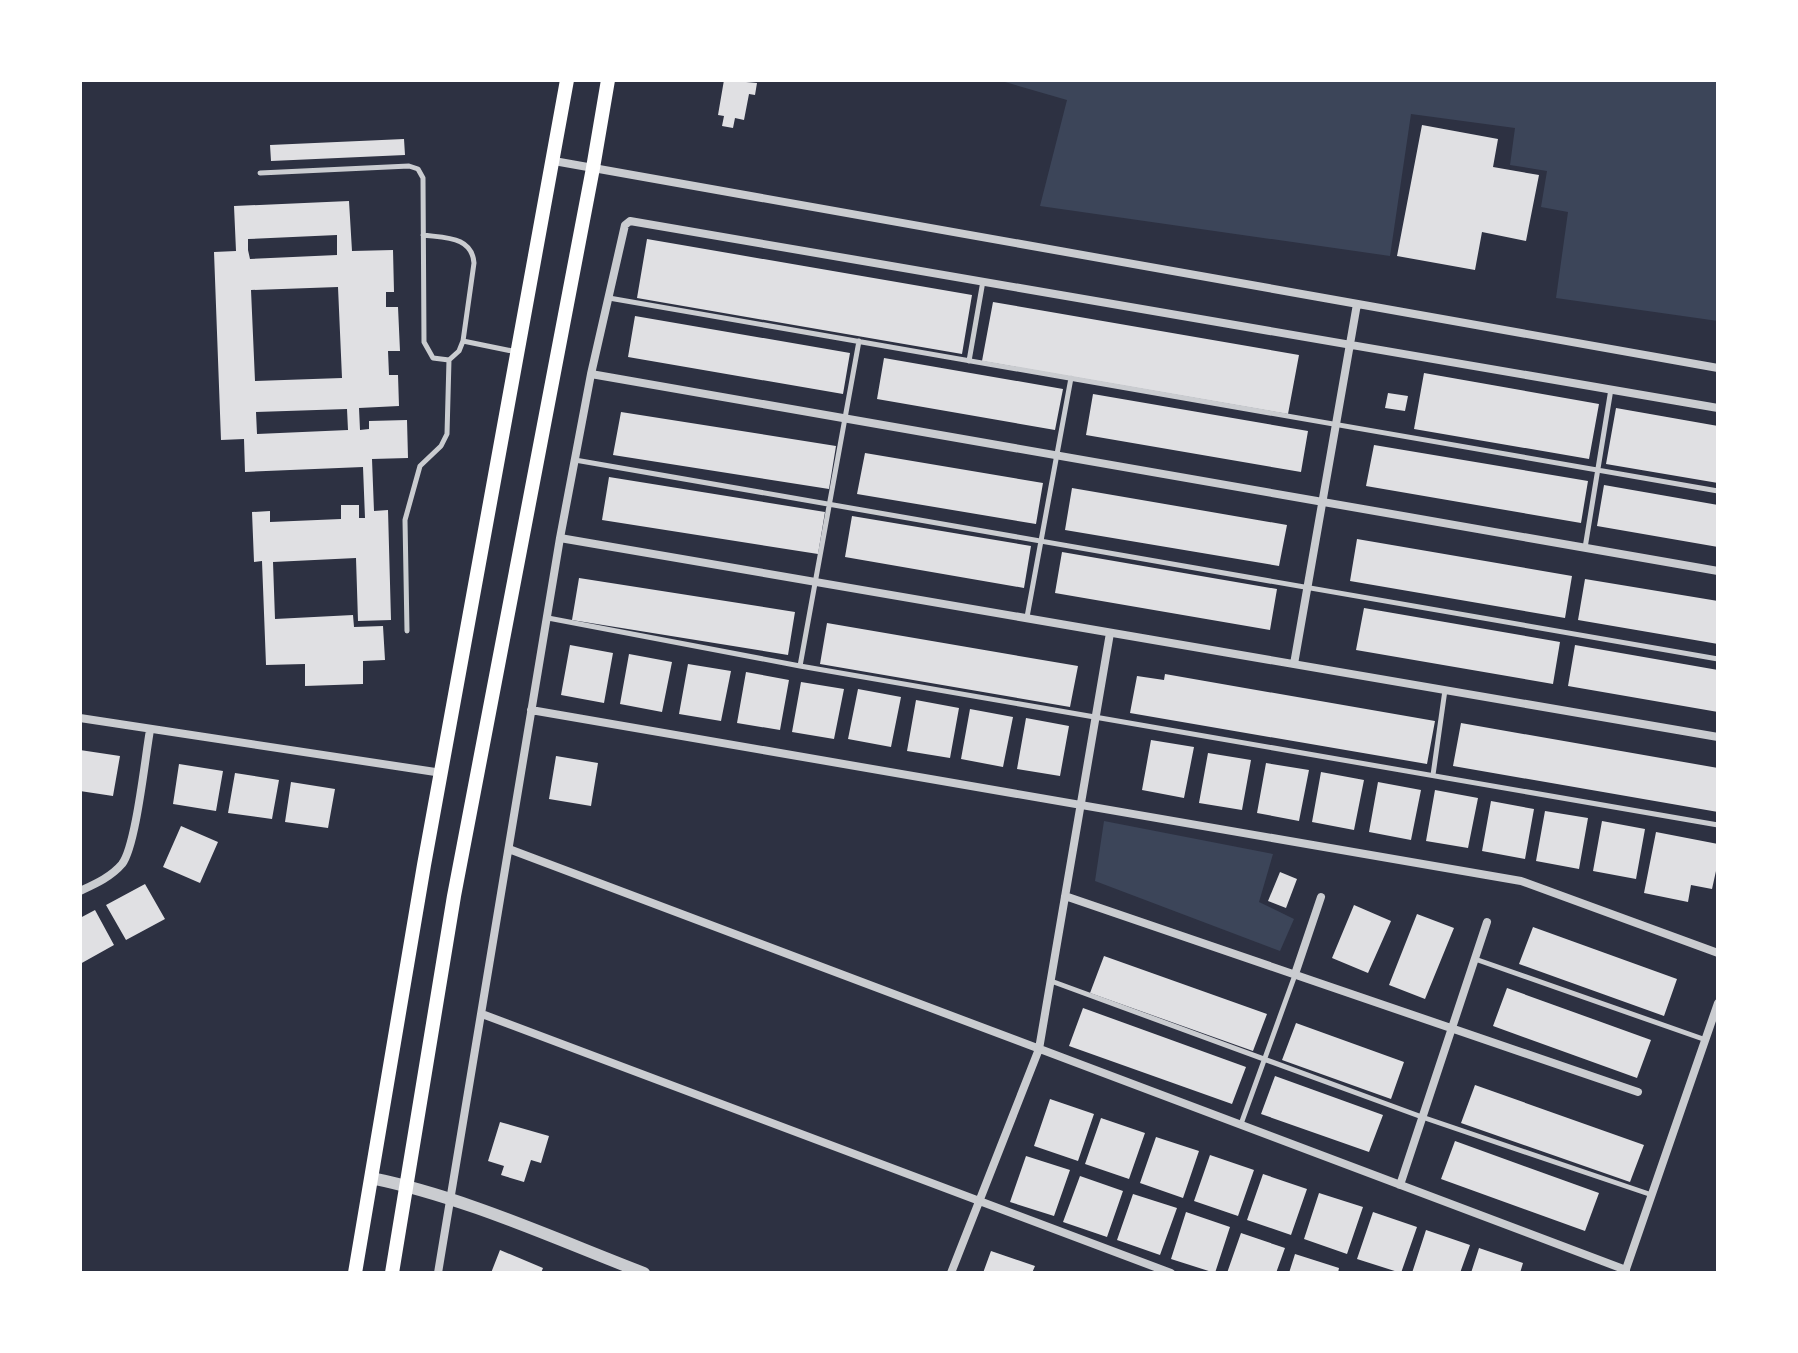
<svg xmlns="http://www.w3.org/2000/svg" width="1798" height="1353" viewBox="0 0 1798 1353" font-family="'PT Serif',serif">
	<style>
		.green { fill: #3c4559 }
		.building { fill: #e0e0e3; fill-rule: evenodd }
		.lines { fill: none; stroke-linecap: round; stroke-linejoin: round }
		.service { stroke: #caccd0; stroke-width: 5 }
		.minor { stroke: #caccd0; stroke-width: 8 }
		.tertiary { stroke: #caccd0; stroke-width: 12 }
		.secondary { stroke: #fff; stroke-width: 14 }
	</style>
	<rect width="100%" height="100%" fill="#2d3142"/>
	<path class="green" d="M 998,80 L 1718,80 L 1718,321 L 1556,298 L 1568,212 L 1541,207 L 1547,171 L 1510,165 L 1515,128 L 1411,114 L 1390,256 L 1040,206 L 1067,100 Z
		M 1104,821 L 1273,854 L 1259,902 L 1294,919 L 1280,951 L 1095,881 Z"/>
	<path class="building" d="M 724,80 L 757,83 L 755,95 L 749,94 L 744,120 L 735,118 L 733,128 L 722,126 L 724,116 L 718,115 Z
		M 1422,125 L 1498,139 L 1493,167 L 1539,175 L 1526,241 L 1482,232 L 1475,270 L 1397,256 Z
		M 404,139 L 405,155 L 271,161 L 270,145 Z
		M 349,201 L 352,251 L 393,250 L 394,292 L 386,292 L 386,307 L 398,307 L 400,351 L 388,351 L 389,375 L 398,375 L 399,406 L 359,408 L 360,430 L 369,429 L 369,421 L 407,420 L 408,458 L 372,459 L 374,511 L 388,510 L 391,620 L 358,621 L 356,558 L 273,562 L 275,619 L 353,615 L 354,627 L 383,626 L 385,660 L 363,661 L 363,684 L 305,686 L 305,664 L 266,665 L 262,561 L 254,562 L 252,512 L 270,511 L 270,522 L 341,519 L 341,505 L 359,505 L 359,518 L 365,518 L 363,467 L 245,472 L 244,439 L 221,440 L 214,252 L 236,251 L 234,206 ZM 337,235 L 337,255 L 250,259 L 248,250 L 248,239 ZM 338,287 L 342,378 L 255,381 L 251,290 ZM 347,409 L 348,430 L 257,434 L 256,412 Z
		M 647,239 L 972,295 L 962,354 L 637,298 Z
		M 993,302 L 1299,355 L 1288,414 L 982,361 Z
		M 635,316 L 850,353 L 843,394 L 628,357 Z
		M 884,358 L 1063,389 L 1055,430 L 877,399 Z
		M 1424,373 L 1599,404 L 1589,459 L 1414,429 Z
		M 1388,393 L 1408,396 L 1405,411 L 1385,408 Z
		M 1093,394 L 1308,431 L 1301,472 L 1086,435 Z
		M 1616,408 L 1718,426 L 1718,483 L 1606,464 Z
		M 621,412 L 836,446 L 829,489 L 613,455 Z
		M 1374,445 L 1588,481 L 1581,523 L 1366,486 Z
		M 865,453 L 1043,483 L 1036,524 L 857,494 Z
		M 609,477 L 825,512 L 818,554 L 602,520 Z
		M 1604,485 L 1718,505 L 1718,547 L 1597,526 Z
		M 1072,488 L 1287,525 L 1279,566 L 1065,530 Z
		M 852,516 L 1031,546 L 1024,588 L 845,557 Z
		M 1357,539 L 1572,576 L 1565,618 L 1350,581 Z
		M 1062,552 L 1277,589 L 1270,630 L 1055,593 Z
		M 579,578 L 795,612 L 788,655 L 572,620 Z
		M 1585,579 L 1718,601 L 1718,644 L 1578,620 Z
		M 1364,608 L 1560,642 L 1553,684 L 1356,650 Z
		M 827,623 L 1078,666 L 1070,707 L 820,664 Z
		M 570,645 L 613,653 L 604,703 L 561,695 Z
		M 1575,645 L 1718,670 L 1718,712 L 1568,686 Z
		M 629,654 L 672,662 L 662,712 L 620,704 Z
		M 688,664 L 731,671 L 721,721 L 679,714 Z
		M 746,672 L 789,680 L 780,730 L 737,723 Z
		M 1165,674 L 1435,721 L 1427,764 L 1130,713 L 1137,676 L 1164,680 Z
		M 801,682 L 844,689 L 834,739 L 792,732 Z
		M 858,689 L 901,697 L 891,747 L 848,739 Z
		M 916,700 L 959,708 L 950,758 L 907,751 Z
		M 970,709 L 1013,717 L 1003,767 L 961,759 Z
		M 1026,718 L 1069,726 L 1060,776 L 1017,769 Z
		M 1461,723 L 1718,768 L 1718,812 L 1453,766 Z
		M 1151,740 L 1194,747 L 1184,798 L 1142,790 Z
		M 80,750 L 120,756 L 113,796 L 80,791 Z
		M 1208,753 L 1251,760 L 1242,810 L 1199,803 Z
		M 556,756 L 598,763 L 591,806 L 549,799 Z
		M 1266,763 L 1309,770 L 1299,821 L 1257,813 Z
		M 179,764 L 223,771 L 216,811 L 173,804 Z
		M 1321,772 L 1364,780 L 1354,830 L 1312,822 Z
		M 235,773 L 279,780 L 272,819 L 228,813 Z
		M 291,782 L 335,789 L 328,828 L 285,822 Z
		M 1378,782 L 1421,790 L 1411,840 L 1369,832 Z
		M 1435,790 L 1478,798 L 1468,848 L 1426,841 Z
		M 1491,801 L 1534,809 L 1525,859 L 1482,851 Z
		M 1545,811 L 1588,818 L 1579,869 L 1536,861 Z
		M 1602,821 L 1645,829 L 1636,879 L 1593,871 Z
		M 181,826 L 218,842 L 200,883 L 163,867 Z
		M 1656,832 L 1718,844 L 1718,862 L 1712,889 L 1691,885 L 1688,902 L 1644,893 Z
		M 1280,872 L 1297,879 L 1286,908 L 1268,901 Z
		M 145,884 L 165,919 L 126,940 L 106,905 Z
		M 1354,905 L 1391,921 L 1368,973 L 1332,958 Z
		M 95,910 L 114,945 L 80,964 L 80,918 Z
		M 1417,914 L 1454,928 L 1425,999 L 1389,985 Z
		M 1533,927 L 1677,979 L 1664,1016 L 1519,964 Z
		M 1104,956 L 1267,1014 L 1253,1051 L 1090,993 Z
		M 1507,988 L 1651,1040 L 1637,1078 L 1493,1026 Z
		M 1083,1008 L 1246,1067 L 1232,1104 L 1069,1046 Z
		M 1296,1023 L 1404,1062 L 1391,1099 L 1282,1060 Z
		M 1275,1076 L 1383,1115 L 1369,1152 L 1261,1114 Z
		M 1475,1085 L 1644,1145 L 1630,1182 L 1461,1123 Z
		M 1050,1099 L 1094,1114 L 1078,1161 L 1034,1146 Z
		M 1101,1118 L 1145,1133 L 1129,1179 L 1085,1164 Z
		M 500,1122 L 549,1136 L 541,1163 L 531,1160 L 524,1182 L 501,1175 L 504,1166 L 488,1161 Z
		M 1156,1137 L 1199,1151 L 1183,1198 L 1140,1183 Z
		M 1455,1141 L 1599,1193 L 1585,1231 L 1441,1179 Z
		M 1210,1155 L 1254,1170 L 1238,1216 L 1194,1201 Z
		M 1026,1156 L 1070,1170 L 1054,1216 L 1010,1202 Z
		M 1263,1174 L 1307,1189 L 1291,1235 L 1247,1220 Z
		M 1080,1176 L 1123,1191 L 1107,1237 L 1063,1222 Z
		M 1319,1193 L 1363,1207 L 1347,1254 L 1304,1239 Z
		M 1133,1194 L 1177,1208 L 1160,1255 L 1117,1240 Z
		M 1186,1212 L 1230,1227 L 1215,1273 L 1171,1259 Z
		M 1373,1212 L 1417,1227 L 1401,1273 L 1357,1259 Z
		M 1426,1230 L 1470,1245 L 1460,1273 L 1412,1273 Z
		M 1241,1233 L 1285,1248 L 1276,1273 L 1227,1273 Z
		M 1479,1248 L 1523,1263 L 1520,1273 L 1471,1273 Z
		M 500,1250 L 543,1268 L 541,1273 L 491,1273 Z
		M 991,1251 L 1035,1266 L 1032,1273 L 983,1273 Z
		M 1295,1254 L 1339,1268 L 1338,1273 L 1289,1273 Z"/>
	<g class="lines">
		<path class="service" d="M 260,173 L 409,166 L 418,169 L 423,178 L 424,342 L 433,358 L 449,360 L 459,351 L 463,341 L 517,352
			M 423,235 C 445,238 472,236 474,263 L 463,341
			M 609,298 L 1718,491
			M 969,361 L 983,281
			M 575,460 L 1718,659
			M 1585,548 L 1611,389
			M 1027,617 L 1071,378
			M 548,618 L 800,666 L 1718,825
			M 407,631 L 405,520 L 420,466 L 441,446 L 447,434 L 449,360
			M 800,666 L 859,341
			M 1433,775 L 1445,690
			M 1475,959 L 1706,1040
			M 1051,981 L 1422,1117 L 1652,1195
			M 1241,1124 L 1295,975"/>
		<path class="minor" d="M 554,161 L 1718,368
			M 591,374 L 1718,571
			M 560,538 L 1718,737
			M 1294,664 L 1357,304
			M 531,710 L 1521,881 L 1718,953
			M 80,718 L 442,773
			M 509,849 L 1626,1270
			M 80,891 C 95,884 111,877 122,864 C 136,846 145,758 150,730
			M 1065,896 L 1638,1092
			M 1295,974 L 1321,897
			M 482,1014 L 1171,1273
			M 1400,1185 L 1487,922
			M 1625,1272 L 1718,1003
			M 438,1273 L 560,538 L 591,374 L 625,225 L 630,221 L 1718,408
			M 951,1273 L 1039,1049 L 1110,633"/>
		<path class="tertiary" d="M 371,1178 C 465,1197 555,1239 644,1273"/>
		<path class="secondary" d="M 355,1273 L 424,865 L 567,80
			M 392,1273 L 454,896 L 593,168 L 608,80"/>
	</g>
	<rect width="1798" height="1353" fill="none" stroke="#ffffff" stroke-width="164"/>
</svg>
